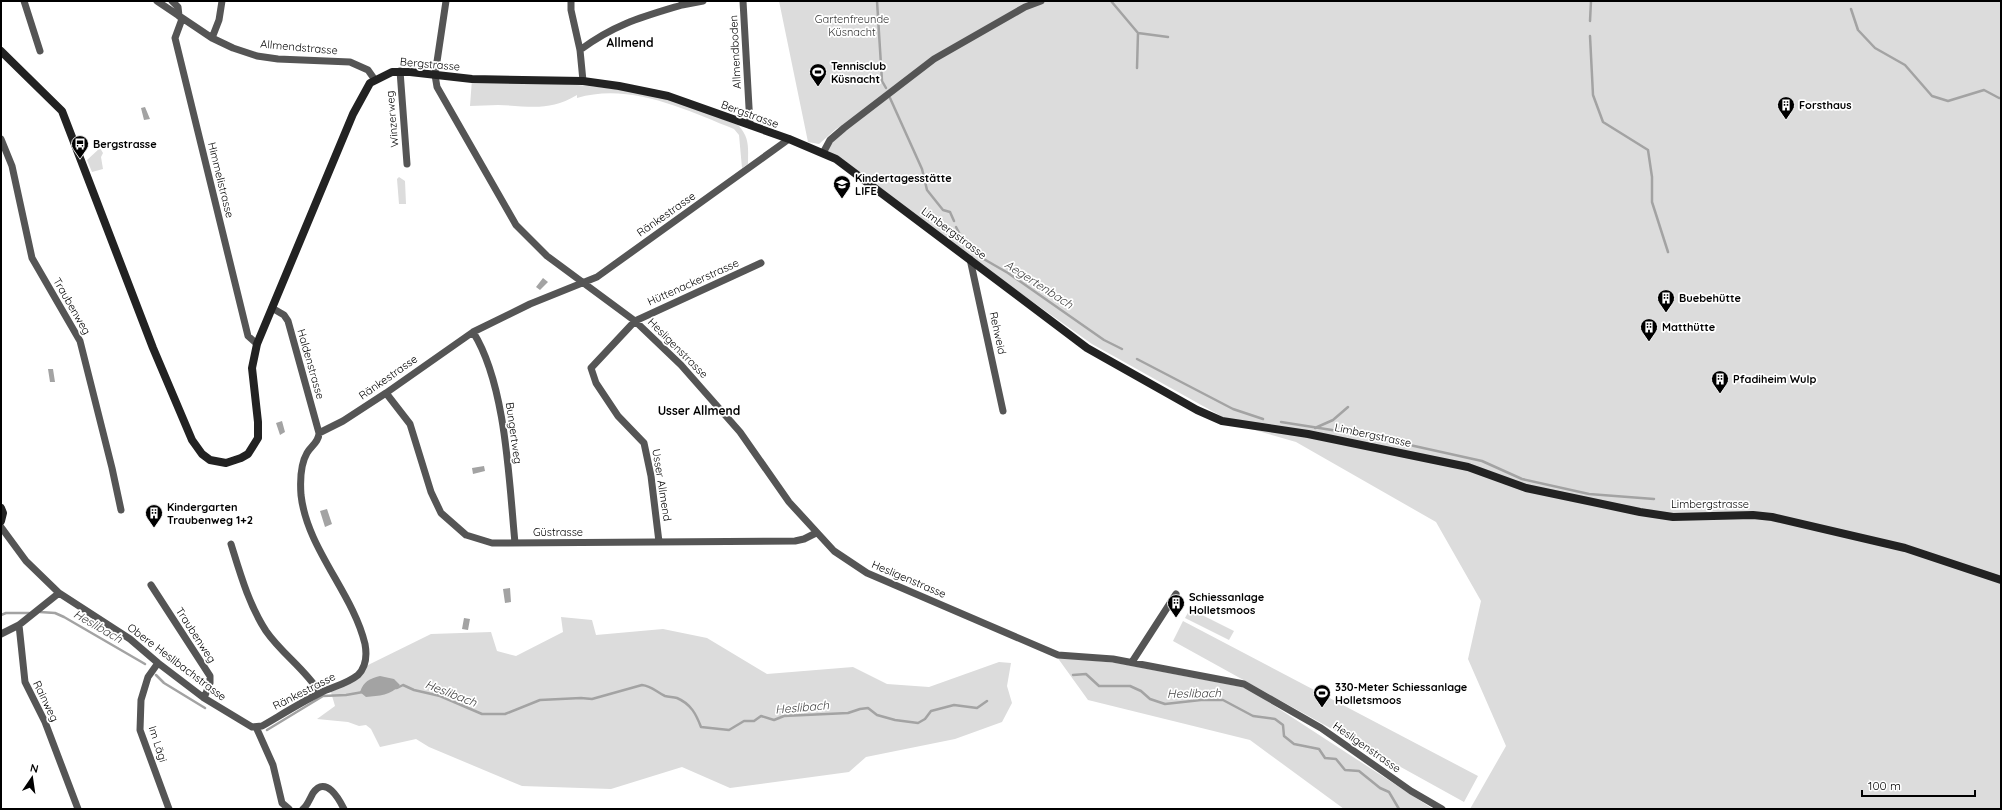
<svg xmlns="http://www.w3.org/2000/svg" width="2002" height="810" viewBox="0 0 2002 810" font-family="Quicksand,sans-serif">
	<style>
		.green { fill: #dcdcdc }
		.water { fill: #a3a3a3 }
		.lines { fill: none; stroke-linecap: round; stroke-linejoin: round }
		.stream { stroke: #a3a3a3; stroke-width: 2.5 }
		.street { stroke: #555; stroke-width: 7 }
		.secondary { stroke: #222; stroke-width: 8 }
		.labels { text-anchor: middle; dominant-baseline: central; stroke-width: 3.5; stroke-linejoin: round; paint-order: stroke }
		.park-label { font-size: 11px; fill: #333; stroke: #fff }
		.street-label { font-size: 11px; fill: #000; stroke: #fff }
		.poi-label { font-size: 11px; font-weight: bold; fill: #000; stroke: #fff; text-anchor: start }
		.neighbourhood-label { font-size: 12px; font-weight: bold; fill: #000; stroke: #fff }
		.water-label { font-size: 12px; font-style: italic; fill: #444; stroke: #fff }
	</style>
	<rect width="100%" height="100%" fill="#fff"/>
	<path class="green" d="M 779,1 L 2001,1 L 2001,809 L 1470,809 L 1506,746 L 1468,659 L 1481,601 L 1436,522 L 1296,442 L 1237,425 L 1092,344 L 823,153 L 846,123 L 836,129 L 819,144 L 808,142 Z
		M 472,79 C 530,82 588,83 645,94 C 677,100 708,114 738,125 C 750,138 748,147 748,164 L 742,168 L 739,135 L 734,129 C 686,110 630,82 577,98 L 577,95 C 548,112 530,106 498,105 C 489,105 479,106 470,106 Z
		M 100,148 L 103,153 L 101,157 L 103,169 L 92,172 L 87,160 Z
		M 399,177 L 405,181 L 406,204 L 399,204 L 397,179 Z
		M 1190,609 L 1234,631 L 1229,640 L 1185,618 Z
		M 561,617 L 592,620 L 596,635 L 663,629 L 707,638 L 767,674 L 853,667 L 887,684 L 929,687 L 999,662 L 1011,663 L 1007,686 L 1012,703 L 1002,722 L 955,739 L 866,757 L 849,772 L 730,788 L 682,767 L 611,789 L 522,786 L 429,747 L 416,739 L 380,747 L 371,729 L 366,725 L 359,726 L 348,722 L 317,719 L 335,706 L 330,689 L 364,667 L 431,634 L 491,632 L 497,651 L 516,656 L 563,632 Z
		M 1183,621 L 1478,776 L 1464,802 L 1173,641 Z
		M 1057,657 L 1116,663 L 1247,688 L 1433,809 L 1344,809 L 1250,740 L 1088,700 Z"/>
	<path class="water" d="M 145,107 L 150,119 L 144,120 L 141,108 Z
		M 543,278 L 548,282 L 540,290 L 536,287 Z
		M 48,369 L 53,369 L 55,382 L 50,382 Z
		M 282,421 L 285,432 L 280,435 L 276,423 Z
		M 484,466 L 485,471 L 473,474 L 472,468 Z
		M 327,509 L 332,524 L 325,527 L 320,511 Z
		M 510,588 L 511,602 L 505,603 L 503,589 Z
		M 464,618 L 470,619 L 468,630 L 462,629 Z
		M 380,676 L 394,679 L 400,685 C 391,695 379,696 366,697 L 360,692 C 364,681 369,679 380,676 Z"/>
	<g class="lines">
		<path class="stream" d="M 877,1 L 882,81 L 886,88
			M 1111,1 L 1138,33 L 1137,68
			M 1851,9 L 1858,30 L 1875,48 L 1905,65 L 1932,96 L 1948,101 L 1984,90 L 1999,98 L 2001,98
			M 1590,21 L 1591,1
			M 1138,33 L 1168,37
			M 1590,36 L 1593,95 L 1603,122 L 1648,150 L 1652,177 L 1652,202 L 1668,252
			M 890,98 L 922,169 L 927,190 L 943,210 L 950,212 L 954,221
			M 956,227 L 964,242 L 971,245 L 975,254 L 1008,273 L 1104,340 L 1122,349
			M 1137,359 L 1233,409 L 1263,419
			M 1281,422 L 1351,433
			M 1315,428 L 1333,420 L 1348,407
			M 1369,436 L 1482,461 L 1522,479 L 1589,494 L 1654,499
			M 40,612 L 55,613 L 64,617 L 145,664
			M 1,615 L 6,613 L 29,613
			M 156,675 L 164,683 L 205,708
			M 1073,675 L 1086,674 L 1099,686 L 1130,686 L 1141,691 L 1150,699 L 1165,704 L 1201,700 L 1223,700 L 1253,716 L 1275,719 L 1283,725 L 1284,736 L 1294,744 L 1319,749 L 1325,758 L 1336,759 L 1345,770 L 1359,771 L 1380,788 L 1389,792 L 1399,809
			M 393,688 L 397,688 L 403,685 L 414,690 L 440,696 L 482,714 L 505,714 L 540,700 L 581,698 L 592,699 L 642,685 C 652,686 656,692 665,696 C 669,697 673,697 677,698 C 691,704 696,714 701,727 L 729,730 L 744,721 L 754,721 L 761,716 L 774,720 L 784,716 L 848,713 L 860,709 L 868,708 L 877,715 L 895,720 L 918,723 L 925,719 L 931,711 L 954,705 L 977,708 L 987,701
			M 267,730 L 323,696 L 346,695 L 363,692"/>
		<path class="street" d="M 24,1 L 40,51
			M 157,1 L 212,38 L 233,48 L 257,56 L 278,59 L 350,62 L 368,70 L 375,80
			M 172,1 L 178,7 L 179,16
			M 446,1 L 435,75 L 437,87 L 516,225 L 547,256 L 635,321 L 681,365 L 740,432 L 789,502 L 834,551 L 867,573 L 1058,655 L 1113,659 L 1244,684 L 1321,728 L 1411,791 L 1442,809
			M 571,1 L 571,10 L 580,50 L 583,81
			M 682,1 L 682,5 L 703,1
			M 743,1 L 750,125
			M 182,19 L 175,38 L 248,336 L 257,344
			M 212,38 L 219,20 L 222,1
			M 580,50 C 615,24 642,17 682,5
			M 400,71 L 407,164
			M 1,139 L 12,166 L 32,258 L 80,341 L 112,468 L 121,510
			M 823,153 L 830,140 L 844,128 L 934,59 L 1025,7 L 1041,1
			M 970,259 L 1003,411
			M 473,332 C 506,384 509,481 515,543
			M 386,393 L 410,424 L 431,492 L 441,513 L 466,535 L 492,543 L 795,541 L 804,539 L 816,533
			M 319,433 L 343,421 L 386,393 L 473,332 L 530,304 L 597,277 L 789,139
			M 1,527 L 26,561 L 59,593 L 130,639 L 158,663 L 204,698 L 252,727 L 262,726 C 281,715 300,703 320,693 C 332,687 347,684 358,675 C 366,667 367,655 365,644 C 353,593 307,549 301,495 C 300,481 300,465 307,453 C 311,446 319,442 319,433 L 288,321 L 284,315 L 272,308
			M 659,542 L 651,476 L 644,443 L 618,416 L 596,383 L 591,368 L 635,321 L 761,263
			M 231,544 C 240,573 249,605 266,631 C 282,654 305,669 320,693
			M 151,585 L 210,676 L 210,683 L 204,698
			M 19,625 L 25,682 L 45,722 L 78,809
			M 1,634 L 19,625 L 59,593
			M 1132,662 L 1176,594
			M 158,663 L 148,677 L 141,700 L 140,730 L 169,809
			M 256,727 L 273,765 L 282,803 L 289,809
			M 303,809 C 308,805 310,798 313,793 C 326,775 339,799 344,809"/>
		<path class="secondary" d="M 1,51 L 62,111 L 153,348 L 192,440 L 202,454 L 210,460 L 226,463 L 241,458 L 248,454 L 258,438 L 258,422 L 252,368 L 257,344 L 353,114 L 370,83 L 392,72 L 410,72 L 472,79 L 583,81 L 619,86 L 668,96 L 789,139 L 836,159 L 1087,348 L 1197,410 L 1222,421 L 1308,434 L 1468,467 L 1526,488 L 1640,512 L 1673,517 L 1753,515 L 1772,517 L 1905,548 L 2001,580
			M 1,508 L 3,513 L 1,521"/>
	</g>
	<defs>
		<g id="stadium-pin" transform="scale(0.9)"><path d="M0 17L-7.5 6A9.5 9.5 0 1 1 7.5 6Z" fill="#000" stroke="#fff"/><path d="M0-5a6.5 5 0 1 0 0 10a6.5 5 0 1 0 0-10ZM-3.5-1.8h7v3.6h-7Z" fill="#fff"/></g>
		<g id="building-pin" transform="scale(0.9)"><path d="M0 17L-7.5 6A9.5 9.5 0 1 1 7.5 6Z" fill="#000" stroke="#fff"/><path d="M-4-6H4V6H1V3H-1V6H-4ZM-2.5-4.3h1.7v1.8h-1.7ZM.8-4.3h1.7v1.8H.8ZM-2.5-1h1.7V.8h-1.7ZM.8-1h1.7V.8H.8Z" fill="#fff"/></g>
		<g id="bus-pin" transform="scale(0.9)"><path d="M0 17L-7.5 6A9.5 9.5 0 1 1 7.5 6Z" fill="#000" stroke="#fff"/><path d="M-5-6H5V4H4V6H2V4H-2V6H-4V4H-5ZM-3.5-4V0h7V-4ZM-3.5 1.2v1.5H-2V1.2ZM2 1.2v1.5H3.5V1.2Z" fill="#fff"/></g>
		<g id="school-pin" transform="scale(0.9)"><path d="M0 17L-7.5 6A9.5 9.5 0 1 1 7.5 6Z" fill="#000" stroke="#fff"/><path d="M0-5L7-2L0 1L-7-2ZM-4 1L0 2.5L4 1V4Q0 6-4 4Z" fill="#fff"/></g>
	</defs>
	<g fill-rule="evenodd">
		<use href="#stadium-pin" x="818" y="72"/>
		<use href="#building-pin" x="1786" y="105"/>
		<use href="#bus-pin" x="80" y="144"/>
		<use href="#school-pin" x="842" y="184"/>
		<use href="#building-pin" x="1666" y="298"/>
		<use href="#building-pin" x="1649" y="327"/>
		<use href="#building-pin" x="1720" y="379"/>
		<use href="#building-pin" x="154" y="513"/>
		<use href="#building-pin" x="1176" y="603"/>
		<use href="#stadium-pin" x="1322" y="693"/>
	</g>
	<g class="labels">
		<g class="park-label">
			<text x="852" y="19">Gartenfreunde<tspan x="852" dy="13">Küsnacht</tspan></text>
		</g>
		<g class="street-label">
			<text transform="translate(299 47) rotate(5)">Allmendstrasse</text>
			<text transform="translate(735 52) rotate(-93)">Allmendboden</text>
			<text transform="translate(430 64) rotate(5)">Bergstrasse</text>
			<text transform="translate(750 114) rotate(20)">Bergstrasse</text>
			<text transform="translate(392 119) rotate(-95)">Winzerweg</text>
			<text transform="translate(221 180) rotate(76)">Himmelistrasse</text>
			<text transform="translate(666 214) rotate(-35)">Ränkestrasse</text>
			<text transform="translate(954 233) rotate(37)">Limbergstrasse</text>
			<text transform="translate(693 282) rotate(-24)">Hüttenackerstrasse</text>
			<text transform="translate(72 306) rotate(60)">Traubenweg</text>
			<text transform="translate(998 333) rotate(78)">Rehweid</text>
			<text transform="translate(678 348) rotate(45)">Hesligenstrasse</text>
			<text transform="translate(311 364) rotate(74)">Haldenstrasse</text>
			<text transform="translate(388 377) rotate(-35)">Ränkestrasse</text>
			<text transform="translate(514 433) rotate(82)">Bungertweg</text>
			<text transform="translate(1373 435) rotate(12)">Limbergstrasse</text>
			<text transform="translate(662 485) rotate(81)">Usser Allmend</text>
			<text x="1710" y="504">Limbergstrasse</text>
			<text x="558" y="532">Güstrasse</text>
			<text transform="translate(909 579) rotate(23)">Hesligenstrasse</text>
			<text transform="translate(196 635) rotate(57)">Traubenweg</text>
			<text transform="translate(177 662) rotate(37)">Obere Heslibachstrasse</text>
			<text transform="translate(304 691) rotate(-27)">Ränkestrasse</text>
			<text transform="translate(46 701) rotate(64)">Rainweg</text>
			<text transform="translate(158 744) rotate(72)">Im Lägi</text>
			<text transform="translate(1367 747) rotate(35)">Hesligenstrasse</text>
		</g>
		<g class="poi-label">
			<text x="831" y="66">Tennisclub<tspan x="831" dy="13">Küsnacht</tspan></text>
			<text x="1799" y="105">Forsthaus</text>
			<text x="93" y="144">Bergstrasse</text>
			<text x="855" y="178">Kindertagesstätte<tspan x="855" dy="13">LIFE</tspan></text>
			<text x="1679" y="298">Buebehütte</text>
			<text x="1662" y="327">Matthütte</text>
			<text x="1733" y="379">Pfadiheim Wulp</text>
			<text x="167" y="507">Kindergarten<tspan x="167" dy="13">Traubenweg 1+2</tspan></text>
			<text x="1189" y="597">Schiessanlage<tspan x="1189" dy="13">Holletsmoos</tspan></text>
			<text x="1335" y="687">330-Meter Schiessanlage<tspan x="1335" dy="13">Holletsmoos</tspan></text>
		</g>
		<g class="neighbourhood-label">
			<text x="630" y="42">Allmend</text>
			<text x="699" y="410">Usser Allmend</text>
		</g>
		<g class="water-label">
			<text transform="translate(1039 284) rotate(33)">Aegertenbach</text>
			<text transform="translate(98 626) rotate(30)">Heslibach</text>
			<text transform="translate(451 693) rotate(21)">Heslibach</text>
			<text transform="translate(1194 693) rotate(-1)">Heslibach</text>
			<text transform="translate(802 707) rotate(-5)">Heslibach</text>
		</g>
	</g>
	<rect width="2002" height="810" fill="none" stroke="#000000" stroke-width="4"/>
	<g transform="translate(32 778) rotate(13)" stroke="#ffffff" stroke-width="3" paint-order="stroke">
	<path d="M0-3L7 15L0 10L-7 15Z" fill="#000000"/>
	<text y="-6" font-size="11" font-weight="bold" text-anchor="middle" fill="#000000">N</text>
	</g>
	<path d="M1862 790v6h113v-6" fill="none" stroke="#000000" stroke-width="2"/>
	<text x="1868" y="790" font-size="12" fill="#000000" stroke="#ffffff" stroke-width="3" paint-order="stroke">100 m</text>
</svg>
